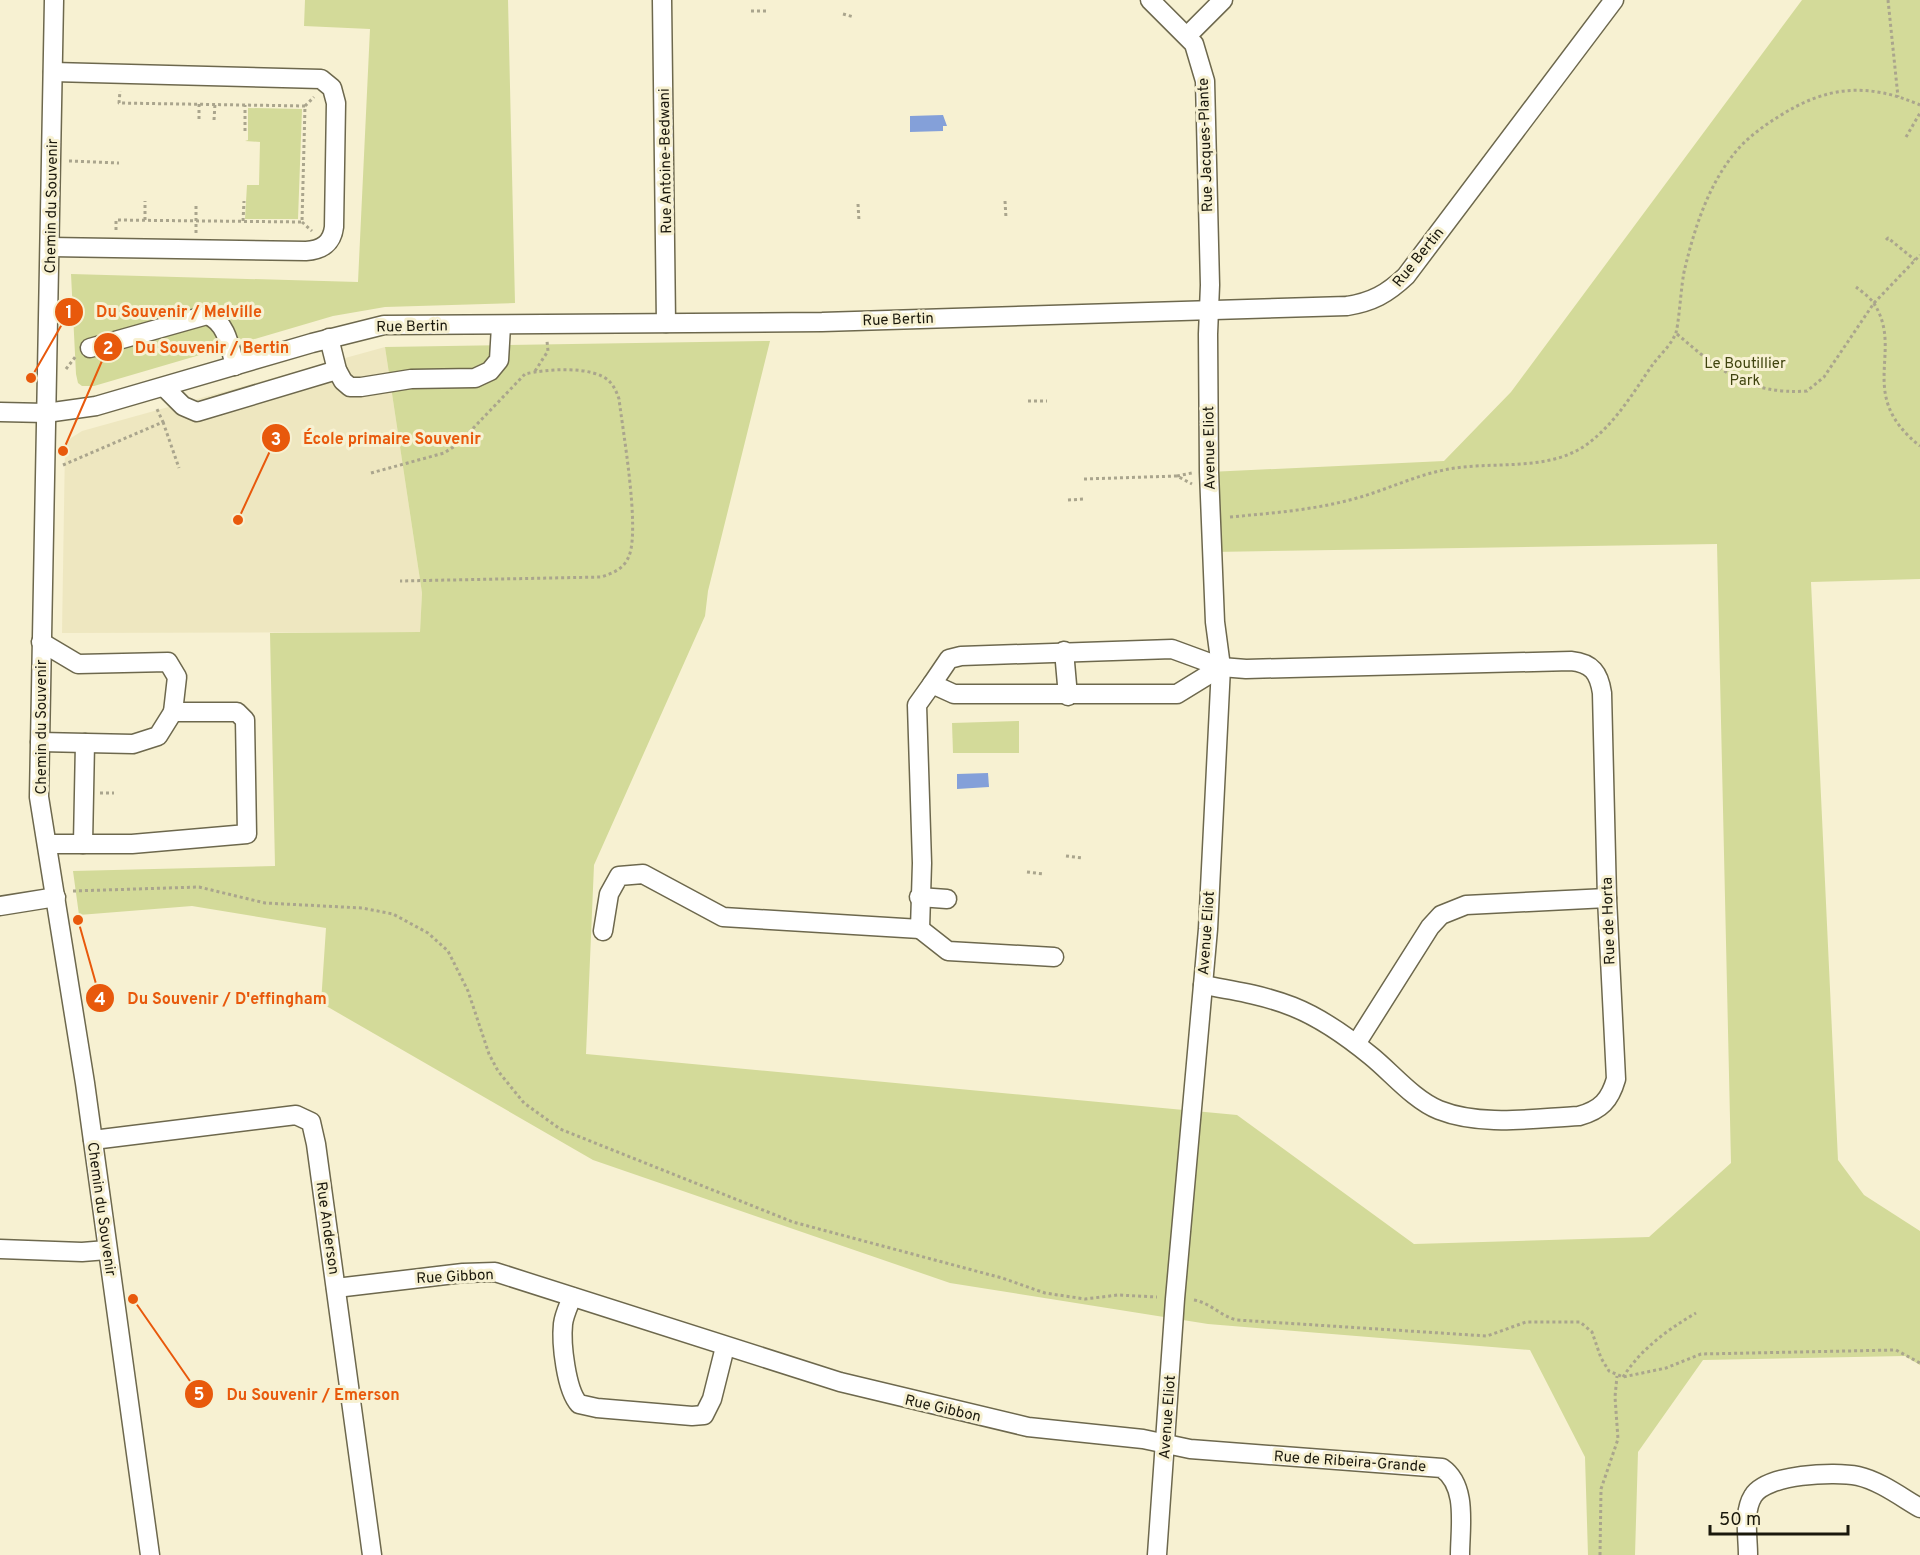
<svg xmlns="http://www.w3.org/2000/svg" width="1920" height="1555" font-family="Overpass,sans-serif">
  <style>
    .built { fill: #eee7c0 }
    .green { fill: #d3da99 }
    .water { fill: #84a0d9 }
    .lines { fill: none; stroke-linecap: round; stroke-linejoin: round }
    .minor-casing { stroke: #6d684d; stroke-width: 21 }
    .path { stroke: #aaa58d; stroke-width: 3; stroke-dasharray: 3 3; stroke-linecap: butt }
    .minor { stroke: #fff; stroke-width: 18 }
    .labels { text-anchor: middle; stroke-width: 6; stroke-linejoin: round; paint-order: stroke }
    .street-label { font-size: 15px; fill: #1a180c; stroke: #f7f1d2 }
    .park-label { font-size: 15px; fill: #3f430e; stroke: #f7f1d2 }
    .leader { fill: none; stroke: #e8590c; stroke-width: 2 }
    .callout-dot { fill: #e8590c; stroke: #f7f1d2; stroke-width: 2 }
    .mark-label { font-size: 18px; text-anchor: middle; font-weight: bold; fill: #fff }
    .callout-label { font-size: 16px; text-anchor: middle; font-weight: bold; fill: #e8590c; stroke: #f7f1d2; stroke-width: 6; stroke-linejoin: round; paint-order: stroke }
  </style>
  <rect width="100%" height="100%" fill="#f7f1d2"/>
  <path class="built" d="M385,347L422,593L420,632L62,633L65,447L71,438L82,431Z"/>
  <g class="green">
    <path d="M305,0H508L515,303L385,307L333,316L94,386H82L78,383L76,374L71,274L358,282L370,29L304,26Z"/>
    <path d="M1802,0H1920V579L1811,582L1838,1160L1864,1195L1920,1231V1365L1905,1356L1703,1360L1638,1452L1635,1555H1588L1585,1457L1530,1350L1208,1324L950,1283L593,1160L321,1003L326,928L192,906L79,915L73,871L275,866L270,633L420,632L422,593L385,347L770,341L708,591L705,616L594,865L586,1054L1237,1115L1414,1244L1649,1237L1731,1163L1717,544L1213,552L1209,472L1444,461L1511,392Z"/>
    <path d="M248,108L302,109L298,219H245L247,185H259L260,142L245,141L248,140Z"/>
    <path d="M1019,721V753H953L952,723Z"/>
  </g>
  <g class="water">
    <path d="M943,115L947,126H943V131L910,132V116Z"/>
    <path d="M988,773L989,787L957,789V774Z"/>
  </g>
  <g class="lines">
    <g class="minor-casing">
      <g id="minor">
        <path d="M54,0L39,797L85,1083L150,1555"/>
        <path d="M662,0L666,323"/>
        <path d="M1150,0L1194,44L1205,81L1210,285L1208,334L1209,472L1215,622L1221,667L1208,929L1175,1299L1157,1555"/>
        <path d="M1188,35L1223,0"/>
        <path d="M50,247L306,251C322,250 332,243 334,227L336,103L332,88L321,79L53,72"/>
        <path d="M329,338L337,370L343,381L350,387H361L411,379L475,378L490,371L499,360L501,326"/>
        <path d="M90,348L207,315C227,322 230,348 235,366"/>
        <path d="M164,387L183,406L197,412L337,370"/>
        <path d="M0,412L46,413L96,406L312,343L384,325L822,322L1347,306C1372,302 1387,294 1406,276L1614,0"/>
        <path d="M41,642L78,664L168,662L177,677L173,712"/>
        <path d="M1064,651L1068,696"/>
        <path d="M932,684L949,659L961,656L1172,649L1221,667L1246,669L1571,661C1592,663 1599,673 1602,693L1607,898L1616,1079C1610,1100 1601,1110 1579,1116C1535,1118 1482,1127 1439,1110C1414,1100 1392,1073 1371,1056C1310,1006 1279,998 1203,985"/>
        <path d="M40,742L133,744L158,736L173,712H237L245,720L247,834L132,844H47"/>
        <path d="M83,844L85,743"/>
        <path d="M919,897L947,899"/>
        <path d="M0,906L56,897"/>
        <path d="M920,929L948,951L1054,957"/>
        <path d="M603,931L609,894L619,876L643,874L723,917L920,929L922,863L917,705L932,684L954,694H1177L1221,667"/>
        <path d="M1356,1044L1430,927L1441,915L1466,905L1607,898"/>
        <path d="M93,1140L296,1115L311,1122L316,1144L372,1555"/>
        <path d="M0,1249L82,1252L107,1250"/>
        <path d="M336,1288L463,1273L495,1272L840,1382L1028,1427L1143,1439L1190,1449L1442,1468C1468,1486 1460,1527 1460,1555"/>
        <path d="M572,1297C569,1305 564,1315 563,1324C561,1343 566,1390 579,1404L597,1408L692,1416L704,1415L712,1399L725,1347"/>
        <path d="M1748,1555C1748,1536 1743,1512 1753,1496C1766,1474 1835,1471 1858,1476C1880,1481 1901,1497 1920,1508"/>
      </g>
    </g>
    <g class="path">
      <path d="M1888,0L1898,97"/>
      <path d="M751,11H767"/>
      <path d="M843,14L854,17"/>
      <path d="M199,104V120"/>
      <path d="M305,106L314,97"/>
      <path d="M214,120L215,104"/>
      <path d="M245,131V105"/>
      <path d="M1906,137L1920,113"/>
      <path d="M69,161L119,163"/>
      <path d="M1005,201L1006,218"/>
      <path d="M858,204L859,221"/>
      <path d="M145,220V201"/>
      <path d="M243,221L244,201"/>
      <path d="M302,222L312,231"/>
      <path d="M116,230V220L302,222L305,106L119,103L120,91"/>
      <path d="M196,233V205"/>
      <path d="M1886,240L1888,238L1915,260"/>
      <path d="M1856,287C1861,291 1868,296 1873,302C1906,351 1854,394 1920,446"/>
      <path d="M1677,334C1719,370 1748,395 1807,391L1824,377L1874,303L1920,255"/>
      <path d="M66,369L76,356"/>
      <path d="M535,371L548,351L547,341"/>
      <path d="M1028,401H1047"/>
      <path d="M163,422L179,468"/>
      <path d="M63,465L163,422L156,407"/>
      <path d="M371,473L444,453L458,444L525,374C546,369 594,365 610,382C614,386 617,393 619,399C623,432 640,529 629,556C624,569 613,573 601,577L400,581"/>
      <path d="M1177,476L1192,473"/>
      <path d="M1084,479L1177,476L1192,484"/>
      <path d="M1068,500L1085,499"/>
      <path d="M1230,517C1273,513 1315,510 1357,498C1386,490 1414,476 1444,470C1489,460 1546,473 1586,445C1615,424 1633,393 1653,364C1660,355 1670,346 1675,335C1679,329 1681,281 1685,268C1694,230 1707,190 1730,159C1742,142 1760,128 1778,117C1826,86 1867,82 1920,105"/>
      <path d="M100,793H114"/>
      <path d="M1066,856L1083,858"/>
      <path d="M1027,872L1044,874"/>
      <path d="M73,891L199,887L265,903L362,908L393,914L428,933L448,951L468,991L489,1054L498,1071L524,1103L560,1129L793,1222L1002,1278L1045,1293L1085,1299L1118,1295L1157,1297"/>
      <path d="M1194,1300C1211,1303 1220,1316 1237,1320L1487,1336L1526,1322H1580L1592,1332L1601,1358L1609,1371L1623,1377L1666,1368L1701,1354L1896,1350L1920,1363"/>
      <path d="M1623,1377C1641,1349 1667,1330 1696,1313"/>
      <path d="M1600,1555L1601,1489L1618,1439L1615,1397L1617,1376"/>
    </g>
    <use href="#minor" class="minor"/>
  </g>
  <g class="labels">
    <g class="street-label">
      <text transform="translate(1205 145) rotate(-92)" y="5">Rue Jacques-Plante</text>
      <text transform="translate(665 161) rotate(-91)" y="5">Rue Antoine-Bedwani</text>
      <text transform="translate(51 206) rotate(-89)" y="5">Chemin du Souvenir</text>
      <text transform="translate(1418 257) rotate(-51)" y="5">Rue Bertin</text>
      <text transform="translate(898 319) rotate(-2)" y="5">Rue Bertin</text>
      <text transform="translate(412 326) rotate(-1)" y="5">Rue Bertin</text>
      <text transform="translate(1209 448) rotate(-91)" y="5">Avenue Eliot</text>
      <text transform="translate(41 727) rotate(-90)" y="5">Chemin du Souvenir</text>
      <text transform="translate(1608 921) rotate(-92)" y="5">Rue de Horta</text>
      <text transform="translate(1206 933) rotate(-86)" y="5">Avenue Eliot</text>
      <text transform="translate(102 1209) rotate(82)" y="5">Chemin du Souvenir</text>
      <text transform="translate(328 1228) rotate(82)" y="5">Rue Anderson</text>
      <text transform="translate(455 1276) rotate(-3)" y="5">Rue Gibbon</text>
      <text transform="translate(943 1408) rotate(13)" y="5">Rue Gibbon</text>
      <text transform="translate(1167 1417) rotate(-86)" y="5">Avenue Eliot</text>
      <text transform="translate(1350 1461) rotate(4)" y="5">Rue de Ribeira-Grande</text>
    </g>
    <g class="park-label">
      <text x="1745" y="368">Le Boutillier<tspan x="1745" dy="17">Park</tspan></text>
    </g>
  </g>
  <path class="leader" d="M31 378L69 312M63 451L108 347M238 520L276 438M78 920L100 998M133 1299L199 1394"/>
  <g class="callout-dot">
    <circle cx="31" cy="378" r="6"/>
    <circle cx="63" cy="451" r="6"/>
    <circle cx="238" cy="520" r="6"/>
    <circle cx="78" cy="920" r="6"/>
    <circle cx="133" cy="1299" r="6"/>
    <circle cx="69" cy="312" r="15"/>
    <circle cx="108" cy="347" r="15"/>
    <circle cx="276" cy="438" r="15"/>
    <circle cx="100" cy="998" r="15"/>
    <circle cx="199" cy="1394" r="15"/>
  </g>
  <g class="mark-label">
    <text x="69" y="318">1</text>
    <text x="108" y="354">2</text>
    <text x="276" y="445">3</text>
    <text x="100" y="1005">4</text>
    <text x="199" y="1400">5</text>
  </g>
  <g class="callout-label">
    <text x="179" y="317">Du Souvenir / Melville</text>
    <text x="212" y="353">Du Souvenir / Bertin</text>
    <text x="392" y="444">École primaire Souvenir</text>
    <text x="227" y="1004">Du Souvenir / D'effingham</text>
    <text x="313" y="1400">Du Souvenir / Emerson</text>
  </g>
  <path d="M1710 1525v9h138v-9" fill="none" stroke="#1a180c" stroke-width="3"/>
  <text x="1719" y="1525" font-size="18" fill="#1a180c" stroke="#f7f1d2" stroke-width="4.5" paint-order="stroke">50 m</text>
</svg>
